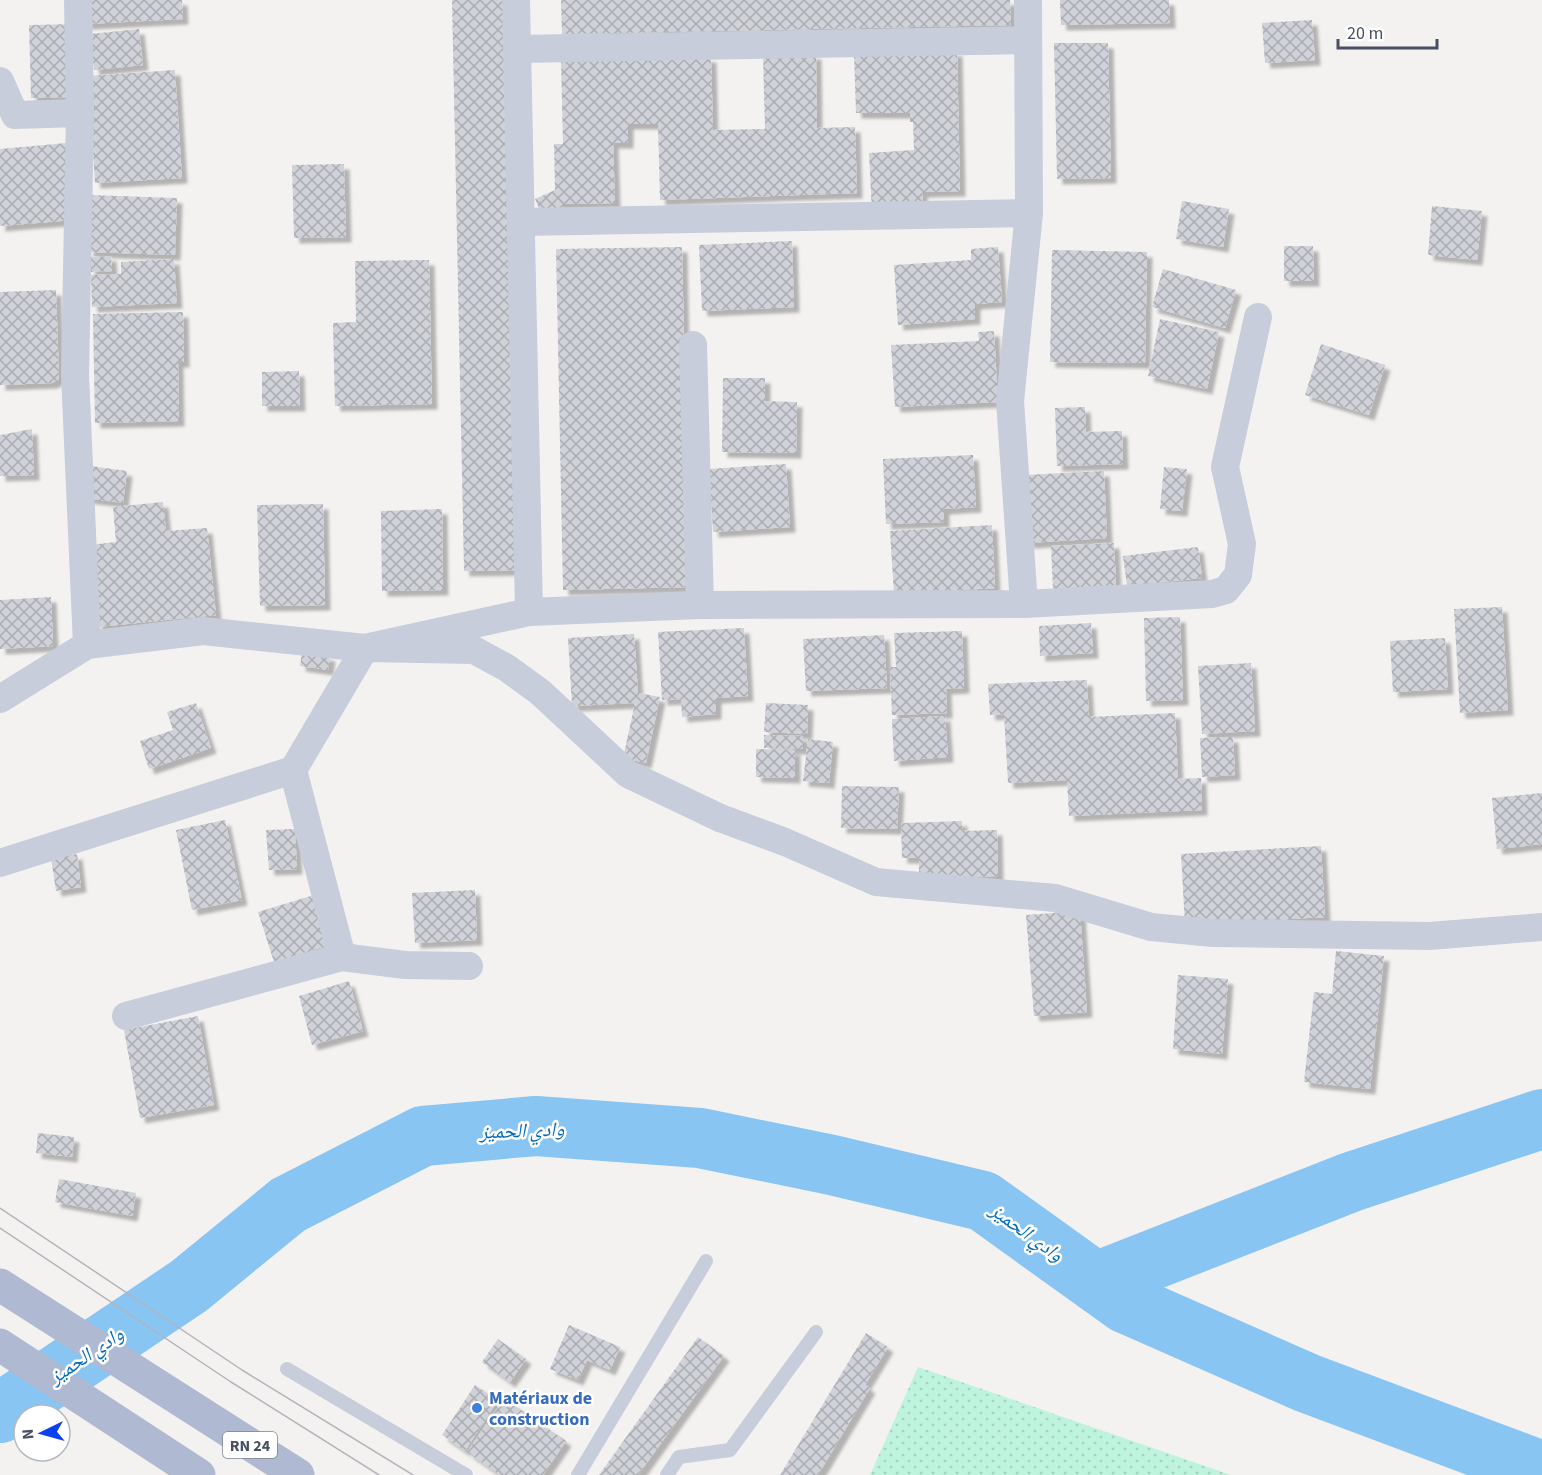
<svg xmlns="http://www.w3.org/2000/svg" width="1542" height="1475" font-family="'Source Sans 3','Noto Naskh Arabic',sans-serif">
  <style>
    .grass { fill: url(#grass-dots) }
    .lines { fill: none; stroke-linecap: round; stroke-linejoin: round }
    .river { stroke: #88c5f3; stroke-width: 60 }
    .building { fill: url(#building-cross-hatch); filter: url(#shadow) }
    .service { stroke: #c7cdda; stroke-width: 14 }
    .minor { stroke: #c7cdda; stroke-width: 28 }
    .primary { stroke: #afb9d1; stroke-width: 33 }
    .tram { stroke: #b3b4bc; stroke-width: 1.5 }
    .shop-dot { fill: #3f7fe0; stroke: #fff; stroke-width: 2 }
    .labels { text-anchor: middle; stroke-width: 5; stroke-linejoin: round; paint-order: stroke }
    .shield { fill: #fff; stroke: #7e8490; stroke-width: 1.5 }
    .shield-label { font-size: 16px; font-weight: bold; fill: #474f60 }
    .shop-label { font-size: 18px; font-weight: bold; fill: #366cbe; stroke: #fff; text-anchor: start }
    .water-label { font-size: 20px; font-style: italic; fill: #026bb9; stroke: #fff }
  </style>
  <defs>
    <pattern id="grass-dots" width="8" height="8" patternUnits="userSpaceOnUse" patternTransform="scale(1.5)"><rect width="8" height="8" fill="#bef3de"/><path d="M2 2h.1M6 6h.1" fill="none" stroke="#a5d2c1" stroke-width="1.8" stroke-linecap="round"/></pattern>
    <pattern id="building-cross-hatch" width="8" height="8" patternUnits="userSpaceOnUse" patternTransform="scale(1.5)"><rect width="8" height="8" fill="#d0d2d9"/><path d="M0 0l8 8M0 8l8-8" fill="none" stroke="#abadb3"/></pattern>
    <filter id="shadow"><feDropShadow dx="5.5" dy="5.5" stdDeviation="1.5" flood-color="#0004"/></filter>
  </defs>
  <rect width="100%" height="100%" fill="#f4f2f1"/>
  <path class="grass" d="M918,1367L1231,1475H870Z"/>
  <g class="lines">
    <g class="river">
      <path d="M1096,1282L1351,1182L1542,1119"/>
      <path d="M0,1413L189,1286L288,1205L423,1136L536,1126L700,1138L832,1165L983,1201L1125,1303L1307,1383L1542,1471"/>
    </g>
  </g>
  <g class="building">
    <path d="M85,0H182L183,19L86,24Z"/>
    <path d="M452,0H508L521,570L464,571Z"/>
    <path d="M561,0H1010L1011,25L562,34Z"/>
    <path d="M1060,0H1169L1170,23L1061,25Z"/>
    <path d="M1312,20L1315,60L1265,63L1262,23Z"/>
    <path d="M75,24L77,97L31,98L29,25Z"/>
    <path d="M139,29L143,65L94,70L90,34Z"/>
    <path d="M1054,43H1108L1111,178L1057,179Z"/>
    <path d="M957,51L960,191L922,192L923,211L872,214L869,153L914,150L913,122H910V113H856L854,53Z"/>
    <path d="M816,54L817,128L855,127L857,193L660,200L658,124H628V143H613L615,203L561,204L563,208L543,218L535,199L555,190L554,144H563L561,60L711,57L713,130L765,129L763,55Z"/>
    <path d="M175,70L182,178L95,183L88,76Z"/>
    <path d="M66,143L73,220L0,226V149Z"/>
    <path d="M344,164L346,237L294,238L292,165Z"/>
    <path d="M90,195L177,198L175,255L88,252Z"/>
    <path d="M1182,201L1229,209L1223,247L1176,239Z"/>
    <path d="M1432,206L1482,211L1477,260L1428,255Z"/>
    <path d="M792,241L794,307L702,311L699,245Z"/>
    <path d="M1284,246H1313L1314,281H1284Z"/>
    <path d="M682,247L689,587L563,590L556,249Z"/>
    <path d="M998,247L1002,302L975,304V319L898,325L894,265L971,260V249Z"/>
    <path d="M1052,250L1147,252L1145,363L1050,362Z"/>
    <path d="M111,256L112,271L90,272L89,257Z"/>
    <path d="M174,259L177,303L92,307L91,275L121,274V262Z"/>
    <path d="M429,260L432,404L335,406L333,323L356,322L355,261Z"/>
    <path d="M1163,269L1236,290L1225,328L1152,307Z"/>
    <path d="M56,290L59,379L52,383L0,385V292Z"/>
    <path d="M183,312L184,362H178L179,421L95,423L93,314Z"/>
    <path d="M1160,319L1219,332L1207,389L1148,376Z"/>
    <path d="M994,331L998,402L895,407L891,345L979,341L978,332Z"/>
    <path d="M1321,344L1385,365L1369,415L1305,395Z"/>
    <path d="M299,371L300,406H262V372Z"/>
    <path d="M723,378H765V401L797,402L796,453L722,452Z"/>
    <path d="M1085,407L1086,432L1122,431L1123,464L1057,466L1055,408Z"/>
    <path d="M32,429L34,475L0,476V435Z"/>
    <path d="M973,455L976,507L944,509V522L886,524L883,459Z"/>
    <path d="M786,464L790,527L713,532L709,469Z"/>
    <path d="M90,466L127,471L123,503L86,498Z"/>
    <path d="M1164,467L1187,469L1182,511L1160,509Z"/>
    <path d="M1104,471L1107,538L1028,543L1024,475Z"/>
    <path d="M163,502L166,531L207,528L216,615L97,627L89,545L116,542L113,507Z"/>
    <path d="M323,504L325,605L260,606L257,505Z"/>
    <path d="M442,509L443,590L382,591L381,511Z"/>
    <path d="M992,525L995,588L894,594L890,531Z"/>
    <path d="M1114,543L1116,585L1053,589L1051,546Z"/>
    <path d="M1198,547L1202,578L1127,586L1123,556Z"/>
    <path d="M51,597L53,646L0,649V600Z"/>
    <path d="M1502,607L1508,710L1460,713L1454,609Z"/>
    <path d="M1180,617L1183,700L1146,701L1144,618Z"/>
    <path d="M1091,623L1093,653L1040,656L1039,626Z"/>
    <path d="M744,628L748,696L716,698V714L682,717L681,699L662,700L658,632Z"/>
    <path d="M962,631L964,688L946,689L947,713L892,715L890,667H896L894,633Z"/>
    <path d="M634,634L638,693L660,697L646,763L623,758L635,703L572,706L568,638Z"/>
    <path d="M884,635L887,688L806,691L803,639Z"/>
    <path d="M1445,638L1448,689L1393,692L1390,641Z"/>
    <path d="M302,652L330,656L328,670L300,666Z"/>
    <path d="M1251,663L1255,731L1202,734L1198,666Z"/>
    <path d="M1087,680L1089,717L1175,713L1178,779L1201,778L1202,810L1069,816L1067,780L1008,783L1004,714L990,715L988,684Z"/>
    <path d="M196,703L211,748L149,769L140,741L173,730L167,712Z"/>
    <path d="M766,703L808,705L807,734L764,732Z"/>
    <path d="M945,716L948,757L894,761L892,719Z"/>
    <path d="M764,735L803,736V749L764,748Z"/>
    <path d="M1233,737L1235,775L1202,777L1200,738Z"/>
    <path d="M808,739L833,742L829,783L803,781Z"/>
    <path d="M756,749L795,750V778L756,777Z"/>
    <path d="M842,786L899,787L897,829L841,828Z"/>
    <path d="M1542,793V844L1497,849L1492,798Z"/>
    <path d="M225,820L242,900L192,910L176,830Z"/>
    <path d="M962,821V831L997,830L998,876L919,878V858H902L901,823Z"/>
    <path d="M295,829L297,869L269,870L266,830Z"/>
    <path d="M1321,846L1325,917L1185,925L1181,854Z"/>
    <path d="M77,854L81,887L56,891L51,858Z"/>
    <path d="M475,890L477,940L415,943L412,893Z"/>
    <path d="M314,895L329,945L274,962L258,912Z"/>
    <path d="M1080,911L1087,1012L1034,1016L1026,915Z"/>
    <path d="M1336,951L1384,956L1370,1089L1304,1082L1314,992L1332,994Z"/>
    <path d="M1178,975L1228,979L1222,1054L1173,1049Z"/>
    <path d="M349,981L363,1031L312,1045L299,996Z"/>
    <path d="M198,1016L214,1105L140,1118L124,1030Z"/>
    <path d="M38,1133L74,1137L72,1157L36,1153Z"/>
    <path d="M59,1179L136,1193L132,1216L55,1202Z"/>
    <path d="M569,1325L620,1347L610,1370L587,1360L578,1380L550,1369Z"/>
    <path d="M866,1333L888,1347L865,1385L870,1388L818,1475H780Z"/>
    <path d="M698,1337L724,1356L638,1475H599Z"/>
    <path d="M498,1339L526,1359L510,1382L482,1362Z"/>
    <path d="M475,1385L498,1400L465,1451L442,1435Z"/>
    <path d="M504,1398L566,1441L543,1475H500L467,1452Z"/>
  </g>
  <g class="lines">
    <g class="service">
      <path d="M287,1369L466,1475"/>
      <path d="M578,1475L706,1261"/>
      <path d="M667,1475L679,1457L730,1450L816,1332"/>
    </g>
    <g class="minor">
      <path d="M78,0L80,113L75,375L87,645L203,631L365,648L474,650L507,668L540,692L628,774L720,818L785,842L876,882L1055,898L1151,927L1213,933L1430,936L1542,927"/>
      <path d="M516,0L529,612L700,605L1024,604L1010,401L1029,213L1028,0"/>
      <path d="M517,49L1028,40"/>
      <path d="M0,81L15,115L80,113"/>
      <path d="M521,222L1029,213"/>
      <path d="M693,345L700,605"/>
      <path d="M1024,604L1212,594L1226,590L1238,575L1242,544L1225,467L1258,317"/>
      <path d="M0,699L87,645"/>
      <path d="M293,770L342,957"/>
      <path d="M0,863L293,770L365,648L529,612"/>
      <path d="M126,1016L342,957L405,965L469,966"/>
    </g>
    <g class="primary">
      <path d="M0,1285L298,1475"/>
      <path d="M0,1345L199,1475"/>
    </g>
    <g class="tram">
      <path d="M0,1208L242,1370L413,1475"/>
      <path d="M0,1228L231,1382L379,1475"/>
    </g>
  </g>
  <circle class="shop-dot" cx="477" cy="1408" r="6"/>
  <g class="labels">
    <rect class="shield" x="223" y="1432" width="54" height="26" rx="4.5"/>
    <g class="shield-label">
      <text x="250" y="1451">RN 24</text>
    </g>
    <g class="shop-label">
      <text x="489" y="1404">Matériaux de<tspan x="489" dy="21">construction</tspan></text>
    </g>
    <g class="water-label">
      <text transform="translate(522 1130) rotate(-2)" y="7">وادي الحميز</text>
      <text transform="translate(1027 1232) rotate(36)" y="7">وادي الحميز</text>
      <text transform="translate(86 1355) rotate(-34)" y="7">وادي الحميز</text>
    </g>
  </g>
  <g transform="translate(42 1433) rotate(265)"><circle r="28" fill="#ffffff" stroke="#b5b9bf" stroke-width="1.5"/>
  <path d="M0-4.5L10 22L0 15L-10 22Z" fill="#0c3ff2"/>
  <text y="-9" font-size="16" font-weight="bold" text-anchor="middle" fill="#474f60">N</text>
  </g>
  <path d="M1338 39v9h99v-9" fill="none" stroke="#474f60" stroke-width="3"/>
  <text x="1347" y="39" font-size="18" fill="#474f60" stroke="#ffffff" stroke-width="4.5" paint-order="stroke">20 m</text>
</svg>
